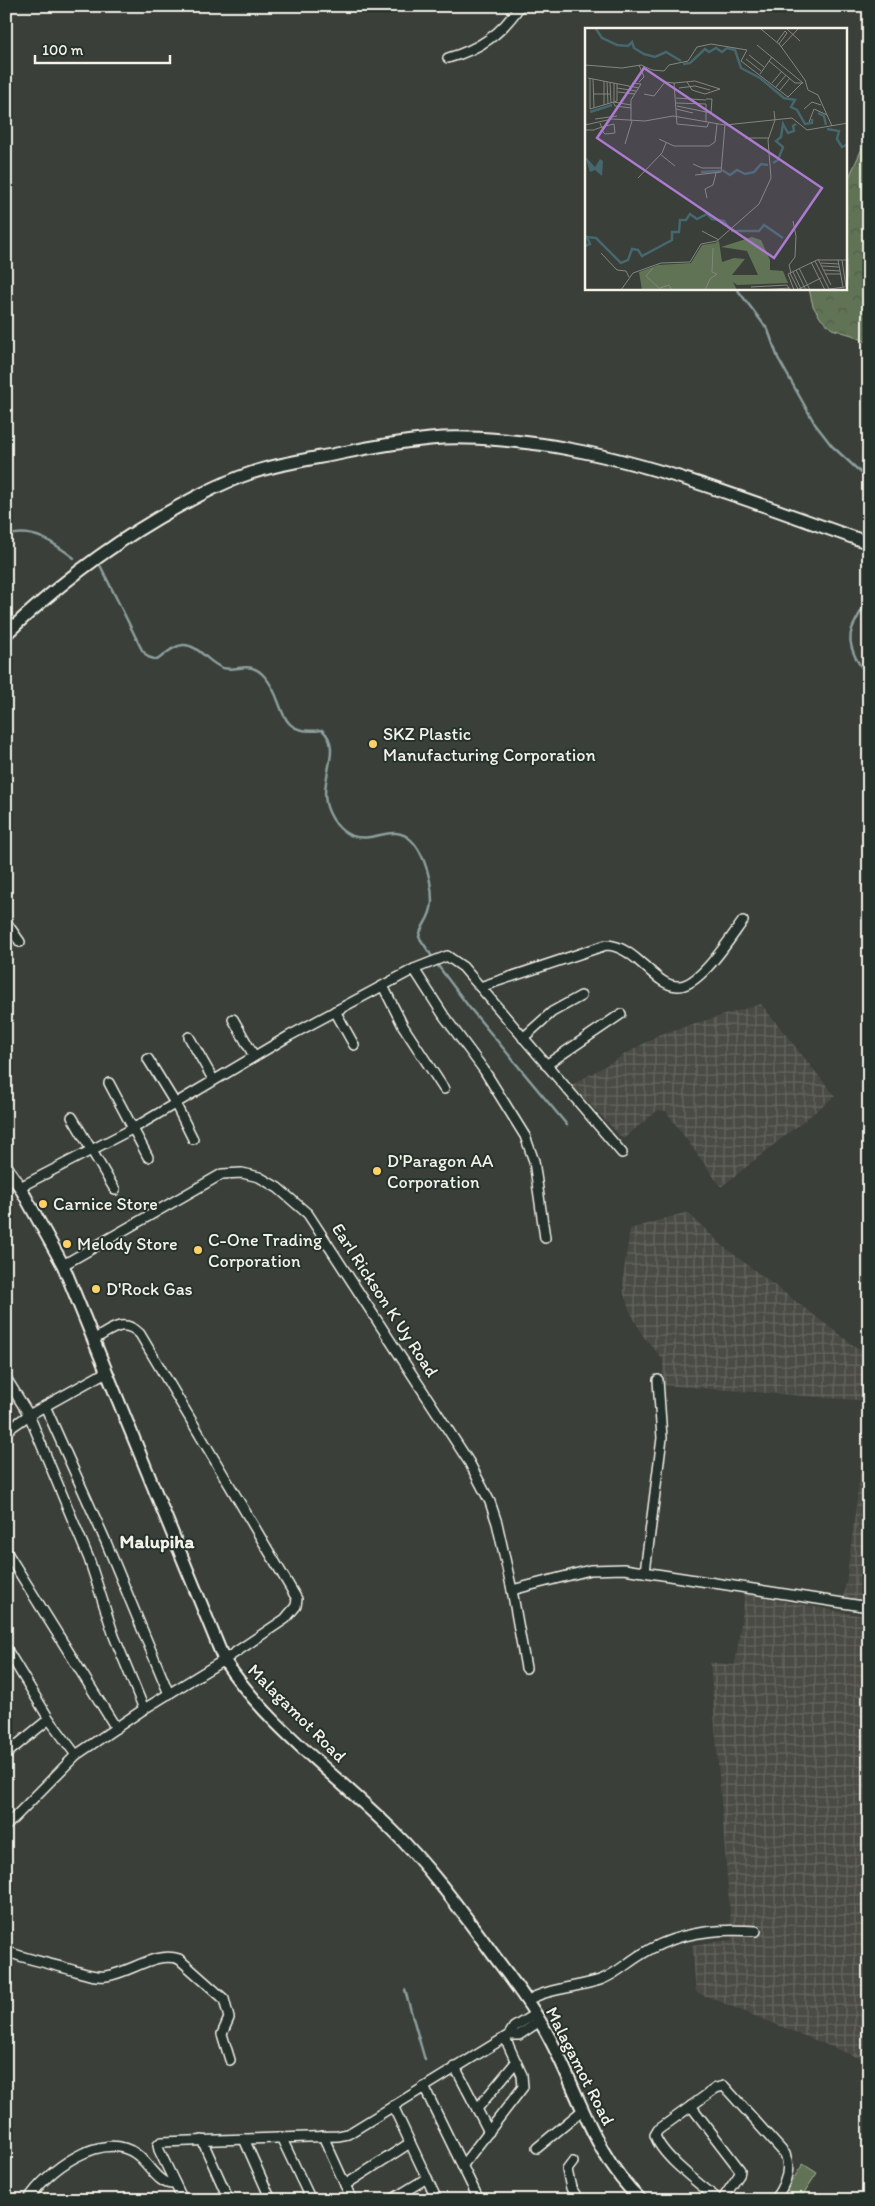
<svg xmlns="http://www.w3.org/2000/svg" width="875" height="2206" font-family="Itim,sans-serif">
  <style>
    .industrial { fill: url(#industrial-grid) }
    .forest { fill: url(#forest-crowns); stroke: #aab29e }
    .pitch { fill: #607355; stroke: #aab29e }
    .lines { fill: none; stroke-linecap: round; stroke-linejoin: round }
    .stream { stroke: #8c9e9e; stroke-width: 2.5 }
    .minor-casing { stroke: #f4f1e8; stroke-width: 12 }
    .tertiary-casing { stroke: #f4f1e8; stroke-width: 15 }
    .minor { stroke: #26332d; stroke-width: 9 }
    .tertiary { stroke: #26332d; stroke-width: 11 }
    .poi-dot { fill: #ffd166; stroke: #26332d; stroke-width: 2 }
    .labels { text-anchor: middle; stroke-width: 4; stroke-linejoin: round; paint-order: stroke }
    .poi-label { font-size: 18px; fill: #f4f1e8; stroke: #26332d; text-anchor: start }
    .street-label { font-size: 18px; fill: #f4f1e8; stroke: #26332d }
    .neighbourhood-label { font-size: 19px; font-weight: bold; fill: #f4f1e8; stroke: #26332d }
    .inset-river { fill: none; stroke: #46676d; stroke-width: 2.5 }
    .inset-road { fill: none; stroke: #84867f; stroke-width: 1 }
    .view { fill: #ab7bcf; fill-opacity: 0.15; stroke: #ab7bcf; stroke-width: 2.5 }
    .inset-edge { fill: none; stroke: #f4f1e8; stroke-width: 2.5 }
  </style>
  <defs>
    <pattern id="industrial-grid" width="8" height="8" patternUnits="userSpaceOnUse" patternTransform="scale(1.25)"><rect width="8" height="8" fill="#4b4b45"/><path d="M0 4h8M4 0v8" fill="none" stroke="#666560"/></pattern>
    <pattern id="forest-crowns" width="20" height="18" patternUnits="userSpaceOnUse" patternTransform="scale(1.25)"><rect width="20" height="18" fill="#607355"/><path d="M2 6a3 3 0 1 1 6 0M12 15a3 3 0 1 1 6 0" fill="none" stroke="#535b4d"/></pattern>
  </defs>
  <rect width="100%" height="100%" fill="#3a3f39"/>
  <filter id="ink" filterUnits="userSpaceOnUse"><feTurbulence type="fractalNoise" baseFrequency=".02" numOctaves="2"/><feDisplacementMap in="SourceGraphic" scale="10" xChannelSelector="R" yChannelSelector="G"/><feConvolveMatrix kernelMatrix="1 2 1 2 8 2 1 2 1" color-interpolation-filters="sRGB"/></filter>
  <g filter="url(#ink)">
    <g class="industrial">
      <path d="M761,1004L835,1096L721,1187L666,1111L658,1110L623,1139L572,1085L660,1034Z"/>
      <path d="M687,1212L724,1247L869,1357V1401L663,1385V1359L643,1336L629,1309L624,1294L623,1278L630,1229Z"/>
      <path d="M869,1407V1601L844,1598Z"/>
      <path d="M745,1594L869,1617V2062L696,1992L692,1945L732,1940L710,1662L735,1665Z"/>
    </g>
    <path class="forest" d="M869,133V343L852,335L832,329L821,319L813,306L809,289H846V184Z"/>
    <path class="pitch" d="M803,2164L817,2173L800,2199L786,2190Z"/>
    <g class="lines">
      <g class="stream">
        <path d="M673,289H679"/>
        <path d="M737,289L768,330L778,358L815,424L832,446L869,480"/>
        <path d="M6,536C33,527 54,543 74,558"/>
        <path d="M99,563L142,650L148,657L157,660C165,655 172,646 183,645C198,644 209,664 223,668C239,672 250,659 265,677C287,701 274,737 322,730C345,749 315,782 329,812C337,830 351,840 370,837C379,836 387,832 396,833C422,835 432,881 432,902C431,920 421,924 419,937L431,955"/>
        <path d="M869,592C866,606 857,616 852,629C846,645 858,665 869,676"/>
        <path d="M436,963L469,1007L567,1125"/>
        <path d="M405,1990L425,2060"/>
      </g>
      <g class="minor-casing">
        <g id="minor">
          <path d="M448,58C480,49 501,34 520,6"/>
          <path d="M6,922L20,942"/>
          <path d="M414,969L444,1016L484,1070L525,1136L534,1161L545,1238"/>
          <path d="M383,986L403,1026L444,1089"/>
          <path d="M480,987L606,945C619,945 630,953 640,962C651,971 664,987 679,986C700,986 731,937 743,921"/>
          <path d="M335,1011L354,1045"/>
          <path d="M233,1019L254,1056"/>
          <path d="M189,1037L213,1079"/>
          <path d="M523,1038L552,1012L581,996"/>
          <path d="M148,1059L175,1103L193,1139"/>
          <path d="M546,1065L621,1014"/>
          <path d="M109,1083L148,1157"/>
          <path d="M72,1117L115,1190"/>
          <path d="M20,1187L134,1128L289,1036L414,969L447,956L463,967L622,1153"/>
          <path d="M63,1265L222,1174L242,1173L259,1177L278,1188L308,1214L469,1462L490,1502L497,1523L512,1590L526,1668"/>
          <path d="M6,1378L29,1415L89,1559L114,1636L144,1709"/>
          <path d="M45,1406L106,1542L169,1694"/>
          <path d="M6,1431L29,1415L106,1372"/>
          <path d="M6,1551L116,1728"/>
          <path d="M645,1572L662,1438L658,1380"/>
          <path d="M512,1590L590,1570L624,1569L869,1607"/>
          <path d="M6,1648L49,1719L76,1755"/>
          <path d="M6,1754L49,1719"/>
          <path d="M6,1826L76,1755L144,1709L224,1660L285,1619L296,1606L297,1599L140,1334C123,1317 111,1330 93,1340"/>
          <path d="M6,1951C25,1959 45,1962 65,1968C78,1971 92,1978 106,1976C130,1973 155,1951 179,1959L224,1999L229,2018L222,2034L230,2060"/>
          <path d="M526,2001C549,1988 575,1988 600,1980C615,1975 628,1962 642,1954C676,1932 717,1928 756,1931"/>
          <path d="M509,2035H519L540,2021"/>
          <path d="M455,2067L489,2132"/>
          <path d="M424,2087L479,2200"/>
          <path d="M393,2106L437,2200"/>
          <path d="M691,2106L740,2170L739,2175L722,2200"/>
          <path d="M477,2109L516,2062"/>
          <path d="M323,2136L352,2200"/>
          <path d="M281,2137L311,2200"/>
          <path d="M244,2139L271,2200"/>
          <path d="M202,2140L229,2200"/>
          <path d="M537,2148L583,2110"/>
          <path d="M573,2162L567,2170L571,2188L579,2200"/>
          <path d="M462,2166L523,2087L522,2075L505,2038"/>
          <path d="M345,2185L410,2143"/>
          <path d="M28,2200C46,2171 102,2129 136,2154C149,2163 158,2186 175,2184"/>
          <path d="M183,2200L159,2150L158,2145L161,2142L338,2136L348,2134L509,2035L514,2027L535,2014"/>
          <path d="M391,2200L427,2178"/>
          <path d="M719,2200C702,2186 661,2156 655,2135L658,2130L716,2088L724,2086L785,2154C792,2170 784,2187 774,2200"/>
        </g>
      </g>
      <g class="tertiary-casing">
        <g id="tertiary">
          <path d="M6,634C53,589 102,551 158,518C188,501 218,484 251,473C280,463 312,459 342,453C371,447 400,442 430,439C470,435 535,442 574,450C673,469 773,510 869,543"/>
          <path d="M6,1167L20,1187L63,1265L224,1660C268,1726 335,1774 391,1829C427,1864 457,1905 487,1946C504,1970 524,1994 539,2020C576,2078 589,2152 641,2200"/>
        </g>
      </g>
      <use href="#minor" class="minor"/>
      <use href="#tertiary" class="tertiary"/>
    </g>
  </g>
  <g class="poi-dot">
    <circle cx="373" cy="744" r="5"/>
    <circle cx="377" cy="1171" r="5"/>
    <circle cx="43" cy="1204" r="5"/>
    <circle cx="67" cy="1244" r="5"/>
    <circle cx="198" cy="1250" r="5"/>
    <circle cx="96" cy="1289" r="5"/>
  </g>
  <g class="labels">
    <g class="poi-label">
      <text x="383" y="740">SKZ Plastic<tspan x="383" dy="21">Manufacturing Corporation</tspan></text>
      <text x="387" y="1167">D'Paragon AA<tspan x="387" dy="21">Corporation</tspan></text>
      <text x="53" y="1210">Carnice Store</text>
      <text x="208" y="1246">C-One Trading<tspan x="208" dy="21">Corporation</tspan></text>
      <text x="77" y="1250">Melody Store</text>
      <text x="106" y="1295">D'Rock Gas</text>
    </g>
    <g class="street-label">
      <text transform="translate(385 1300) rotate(57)" y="6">Earl Rickson K Uy Road</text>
      <text transform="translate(297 1713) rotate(45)" y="6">Malagamot Road</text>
      <text transform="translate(580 2066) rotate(63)" y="6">Malagamot Road</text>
    </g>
    <g class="neighbourhood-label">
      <text x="157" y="1548">Malupiha</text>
    </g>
  </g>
  <g transform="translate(585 28)">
    <rect width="262" height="262" fill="#3a3f39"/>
    <path d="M130,215L140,249L152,262H57L54,244L73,237L106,235L117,217Z" fill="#607355"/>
    <path d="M167,209L176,212L185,232V242L198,243L203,255L152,257L148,254L152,262H146L140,256L137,262H109L108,258L105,262H88L79,255H87L85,251L78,253L76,259L70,253L64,252L73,249L69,242L75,240L82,246V240L88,237V247L97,244L101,251L103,243L112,249L113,239L124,247H118L116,252L128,246V251L133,254L132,242L135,240L130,215L134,213L137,234L149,230L160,231L147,247H173L162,223L136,219Z" fill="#607355"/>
    <path d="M0,128L10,139L15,131L18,133L17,148L10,142L5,144Z" fill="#46676d"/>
    <path class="inset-river" d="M11,1L17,10L32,17L43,18L47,14L49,20L59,26L70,29L81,24L96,33M98,36L105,35L120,21L124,24L131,20L137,24L142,20L150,22L156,40L175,50L199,70L210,72L206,79L212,82L220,96L227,95V91M5,84L27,77M233,85L239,88L241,97M242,101L254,103L252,111L257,119L263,116M188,135L193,132L198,119L191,113L196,109L198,96L203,105L209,103L208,98L211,96M137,142L145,147L152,142L160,146L169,144L176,136L183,137M116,144L135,143M146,203H174L179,197L198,210M0,218L5,216L2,209L11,210L36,235L43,232L47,221L53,222L57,228L87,212V204H94L95,192H101L105,186L112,191L122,186L127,191L139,193L144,200"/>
    <path class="inset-road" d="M176,1L195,17L220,52L223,62L233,67L247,98M202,1L215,13M192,14L200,3L202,5L194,16M172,17L218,55M196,19L213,1M164,27L179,39M161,31L176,43M184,33L210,55H218M0,37L37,40L56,37L67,42L79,43L84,37L103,33L112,19L126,16L162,22L156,33L203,69L217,55M175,46L187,29M3,50L54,60M5,50V81L32,73V56M8,51L9,80M19,53V77M22,54L23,76M54,54L59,49L54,37M102,54L107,62L120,66L135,61L110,53L89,55L92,96L122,99L124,94M25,55L26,75M29,55V74L46,77M187,55L197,43M191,59L201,47M32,60L51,63M94,60L110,58L125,62M195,62L205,50M33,64L50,66M8,66H25M59,66L69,68L80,54L89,55M91,70L121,72M28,74L30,78L46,80M91,75L121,76V94M92,78L126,85L127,71H121M91,81L108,85M219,81L227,74L236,77M10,91L32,88M46,93V72L56,56L47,55M224,94L229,81L242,87M0,97L27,91L60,93L88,88L140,97L207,90L222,102L263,95M0,102H9L11,101L20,98L25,97L29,96L30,105L20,106L18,104L17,99L16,98L15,95M160,110H184M74,111L89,118H124L130,114L132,96M40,116L47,93M75,126L90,138M108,136L117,140H136M110,147L136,144L140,97M53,150L77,125L81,115M122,170L120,161L128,157L131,145M117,203L134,212M16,225L32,242L41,243L44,249M233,231L246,257M253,232L258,259M257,232L261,259M230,233L244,261M226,234L240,262M236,235L254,236M237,238L254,239M68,240L61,248L76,262M214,240L225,262M211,242L221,262M239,242L255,243M208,244L216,261M205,245L213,261M206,245L204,237L210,229L211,208L208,193M240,246H256M166,259L202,257L205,262M75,260L84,257L87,262M244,261L260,259M36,262L48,245L76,235L105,234L116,216L132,213L174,176L186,150L183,112L190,92L189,83M120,262L125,251L132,246L127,244L128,220M173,262L205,260M209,262L203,246L232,232H263M212,262L236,250"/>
    <path class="view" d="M59,40L237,160L189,230L12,110Z"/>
    <rect width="262" height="262" class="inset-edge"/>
  </g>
  <rect width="875" height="2206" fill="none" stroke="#26332d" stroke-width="25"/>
  <rect x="12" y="12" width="850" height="2181" fill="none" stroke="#f4f1e8" stroke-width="2" filter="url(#ink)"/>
  <path d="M35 55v8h135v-8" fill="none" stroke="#f4f1e8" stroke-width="2.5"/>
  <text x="42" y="55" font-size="15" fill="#f4f1e8" stroke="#26332d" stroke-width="4" paint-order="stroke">100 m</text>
</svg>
